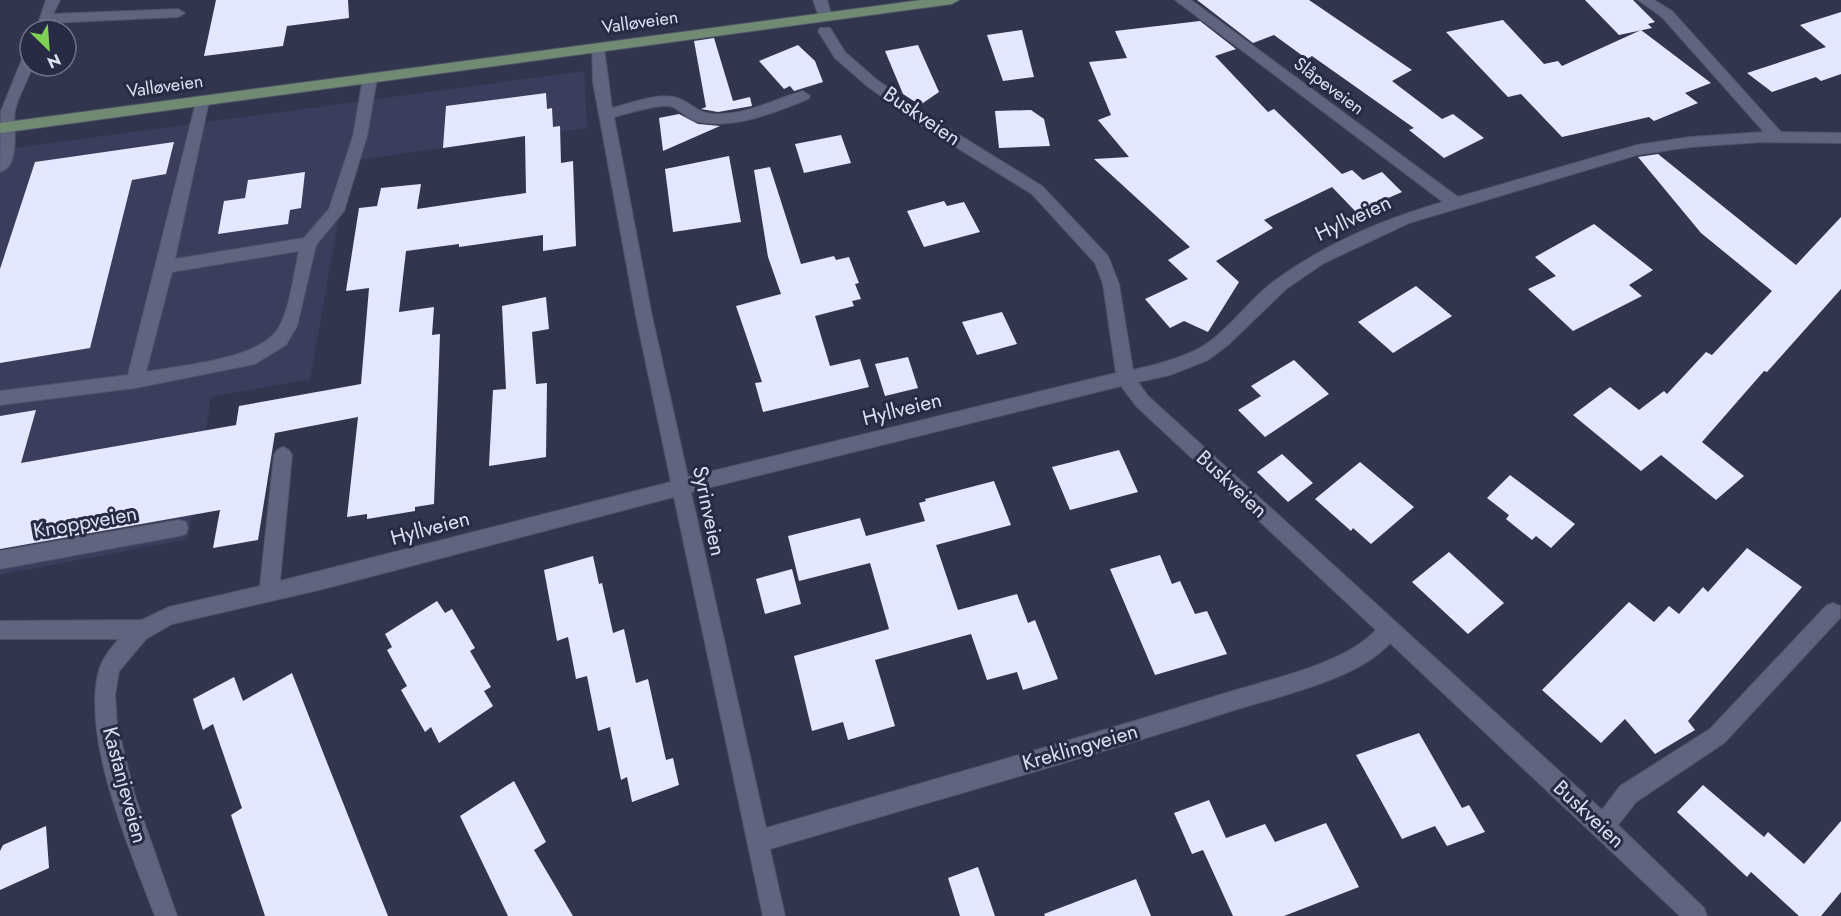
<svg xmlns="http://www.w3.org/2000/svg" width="1841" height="916" font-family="Jost,sans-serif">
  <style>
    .built { fill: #393e5d }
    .building { fill: #e4e8fe }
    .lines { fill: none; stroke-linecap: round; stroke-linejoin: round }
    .minor-casing { stroke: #505368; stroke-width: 2 }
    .major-casing { stroke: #505368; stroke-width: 2 }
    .minor { fill: #5f647f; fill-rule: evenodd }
    .major { fill: #708b72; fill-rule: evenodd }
    .labels { text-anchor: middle; stroke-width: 6; stroke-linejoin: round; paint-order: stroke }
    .far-street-label { font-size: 18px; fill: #dde0f0; stroke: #272b43 }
    .street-label { font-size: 21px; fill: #dde0f0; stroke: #272b43 }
  </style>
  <rect width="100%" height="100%" fill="#31354e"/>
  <path class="built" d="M584,71L587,128L349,161L310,379L211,397L188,539L0,575V150Z"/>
  <g class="building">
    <path d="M216,0H348L349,18L287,26L283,46L204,56Z"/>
    <path d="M1197,0H1309L1412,70L1392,81L1442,119L1453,114L1484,138L1444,158L1409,130L1414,128L1312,56L1307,59L1274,35L1253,43Z"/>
    <path d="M1585,0H1633L1655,22L1648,24L1652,28L1619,35Z"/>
    <path d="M1841,12V74L1821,81L1816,77L1772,92L1747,73L1826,47L1800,25Z"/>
    <path d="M1503,20L1544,64L1558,61L1562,66L1641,30L1711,83L1685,93L1698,103L1654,121L1649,117L1562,137L1521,94L1508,97L1446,32Z"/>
    <path d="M1200,21L1236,49L1215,56L1268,112L1274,109L1342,174L1352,170L1363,180L1382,172L1402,192L1356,212L1332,187L1264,220L1273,228L1216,261L1239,282L1208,332L1184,321L1170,328L1145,299L1188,279L1168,260L1190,247L1094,159L1129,157L1098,120L1111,115L1089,62L1127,58L1115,31Z"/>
    <path d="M1022,30L1034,77L1003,81L987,35Z"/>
    <path d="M714,38L733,101L750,97L752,106L718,112L701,109L706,107L694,41Z"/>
    <path d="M798,45L815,61L823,82L794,91L790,86L784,89L759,61Z"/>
    <path d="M918,45L939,92L920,105L903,94L885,51Z"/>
    <path d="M546,93L547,109L552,108L553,127L560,126L561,163L573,161L576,246L543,251V235L459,247V244L406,251L399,312L434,307L432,335L440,334L434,504L415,507V511L367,519V514L347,517L358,417L275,433L258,540L213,548L220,510L0,549V416L36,410L21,463L236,425L239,406L361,384L369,288L346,291L359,208L377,206L381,188L421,184L417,209L526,193L525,136L443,148L446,106Z"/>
    <path d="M1031,110L1044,119L1050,146L999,148L995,111Z"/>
    <path d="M679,114L698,124L720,126L663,151L659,118Z"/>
    <path d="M841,135L851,163L804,173L795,144Z"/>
    <path d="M174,142L166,174L132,180L90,348L0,363V269L35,162Z"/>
    <path d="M1658,154L1796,265L1841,217V289L1767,372L1764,371L1702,442L1744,476L1716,500L1661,455L1641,471L1573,415L1610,387L1639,410L1664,391L1667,394L1706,352L1712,355L1772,291L1701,233L1638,157Z"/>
    <path d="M729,156L741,222L673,232L665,169Z"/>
    <path d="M770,167L801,264L834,256L836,260L849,257L859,283L855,284L861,299L852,301L854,306L815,316L830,366L860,359L869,387L763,412L755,383L762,382L736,306L781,294L768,257L754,170Z"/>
    <path d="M305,172L301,208L290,210L288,224L218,234L224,201L245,198L248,180Z"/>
    <path d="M944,201L947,206L964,202L980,232L924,247L907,211Z"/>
    <path d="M1594,224L1653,270L1629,285L1642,296L1573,331L1528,289L1556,276L1535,257Z"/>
    <path d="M1416,286L1452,316L1393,353L1358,322Z"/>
    <path d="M546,297L549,329L532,332L536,384L547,383L546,457L489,466L493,390L506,389L502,306Z"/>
    <path d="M1002,312L1017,344L977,355L962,322Z"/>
    <path d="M908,357L918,388L885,396L875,364Z"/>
    <path d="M1294,360L1329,394L1265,437L1238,410L1261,396L1251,386Z"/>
    <path d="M1119,450L1138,492L1070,510L1052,467Z"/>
    <path d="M1282,454L1313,483L1288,502L1257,472Z"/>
    <path d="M1360,462L1414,507L1371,544L1353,528L1351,531L1315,499Z"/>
    <path d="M1510,475L1575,524L1551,548L1536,536L1532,540L1506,519L1509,515L1487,498Z"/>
    <path d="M994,481L1011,525L936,545L958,610L1017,594L1028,623L1035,620L1058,679L1023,690L1017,672L987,680L971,634L875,660L895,726L848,740L843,722L812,731L794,656L889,629L870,563L799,581L788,536L860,518L866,536L925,521L919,503L926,501L925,499Z"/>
    <path d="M1747,548L1802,587L1688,721L1695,730L1655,754L1625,719L1601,743L1542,690L1629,602L1654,622L1669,606L1679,614L1703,587L1708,592Z"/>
    <path d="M1449,552L1504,603L1468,634L1412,582Z"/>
    <path d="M1160,555L1172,584L1180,581L1195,614L1207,611L1227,654L1155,675L1110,569Z"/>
    <path d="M593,556L599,584L602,583L613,633L624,629L636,683L648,679L666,760L673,758L679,785L632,802L627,777L621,780L610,727L598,731L587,676L576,679L568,637L557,641L544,570Z"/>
    <path d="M792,569L801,604L765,614L756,579Z"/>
    <path d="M437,601L445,613L452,609L475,648L470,651L491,687L484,691L493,706L439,743L431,727L425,732L401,690L407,686L387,650L392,647L385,634Z"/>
    <path d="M292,673L328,765L388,916H265L231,815L242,808L213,724L203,730L193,699L234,677L243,701Z"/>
    <path d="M1419,733L1462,808L1469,805L1485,832L1447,846L1435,826L1402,839L1356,755Z"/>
    <path d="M514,781L546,842L534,850L573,916H508L460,816Z"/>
    <path d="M1703,785L1764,837L1768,832L1804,864L1841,821V892L1821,916H1799L1751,872L1747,877L1677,812Z"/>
    <path d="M1209,800L1226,838L1265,824L1275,842L1326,823L1359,887L1284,916H1233L1203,850L1192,854L1174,813Z"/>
    <path d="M46,826L49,868L0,890V851L3,845Z"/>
    <path d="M978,867L995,916H960L948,878Z"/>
    <path d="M1136,879L1151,916H1045L1044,914Z"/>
  </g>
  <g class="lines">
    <g class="minor-casing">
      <g id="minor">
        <path d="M46,0H60L53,14L178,9L185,13L178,17L50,23L46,30H36Z"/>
        <path d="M813,0H827L832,17L830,20H820Z"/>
        <path d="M1175,0H1191L1458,197L1637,145L1690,137L1764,132L1662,17L1638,0H1654L1672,11L1781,132L1841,133V143L1762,142L1690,147L1637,155L1409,223L1324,263L1286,289L1228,345L1208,360L1170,375L1138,382L1148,396L1602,810L1620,786L1710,729L1826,606L1833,603L1840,606V618L1724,743L1636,802L1618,825L1704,908L1707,916H1680L1390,643C1356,681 1274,697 1225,713C1074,762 922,804 770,849L785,916H763L674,497L323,589L172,624L146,639L119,671L115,695L117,724L134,793L177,916H155C130,850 83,743 98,674C101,660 110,649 119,639H0V621L142,620L169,607L260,586L274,455L277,450L283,447L289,450L292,455L280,581L671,482L636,316L593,82L592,45L597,44L604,48L612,108C632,103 661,91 680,99C696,106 697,114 718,114C748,114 775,99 803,91L810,96L808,99C776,112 740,127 705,123C687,121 685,113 673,107C662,102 626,114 614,117L652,316L688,477L1116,373L1103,284L1095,263L1032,194L925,128L867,86L835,58L818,31L820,28H830L845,52L877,80L935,120L1042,186L1108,256L1119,284L1133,370C1154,365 1175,360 1194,351C1227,335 1248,299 1277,279C1327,243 1384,219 1443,202ZM1121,386L1136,406L1376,630C1344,665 1266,680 1219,695C1069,742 917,784 766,828L691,492Z"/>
        <path d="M30,53V66H33C28,80 18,96 15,111C12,126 22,166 0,172L1,111L23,57Z"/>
        <path d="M370,73L377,78L367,136L344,211L316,245L297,326L286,345L255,364L135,388L0,405V391L128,375L197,98H207L209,101L175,259L304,238L329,209L353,136L363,78ZM299,251C294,272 290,309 279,327C261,360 181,365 146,372L172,272Z"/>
        <path d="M179,520L186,522L188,528L186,534L179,536L0,569V551Z"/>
      </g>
    </g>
    <g class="major-casing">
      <path id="major" d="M921,0H959L952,4L0,133V123Z"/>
    </g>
    <use href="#minor" class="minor"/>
    <use href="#major" class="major"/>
  </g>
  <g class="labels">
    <g class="far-street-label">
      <text transform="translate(640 22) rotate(-8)" y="6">Valløveien</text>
      <text transform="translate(165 86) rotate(-8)" y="6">Valløveien</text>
      <text transform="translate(1329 86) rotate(37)" y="6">Slåpeveien</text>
    </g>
    <g class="street-label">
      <text transform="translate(922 116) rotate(34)" y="7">Buskveien</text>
      <text transform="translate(1353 218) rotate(-25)" y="7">Hyllveien</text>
      <text transform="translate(902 409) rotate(-14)" y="7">Hyllveien</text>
      <text transform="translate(1232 484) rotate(43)" y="7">Buskveien</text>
      <text transform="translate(709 511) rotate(78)" y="7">Syrinveien</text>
      <text transform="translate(85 522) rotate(-10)" y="7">Knoppveien</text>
      <text transform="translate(430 528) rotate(-15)" y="7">Hyllveien</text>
      <text transform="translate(1080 747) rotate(-16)" y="7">Kreklingveien</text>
      <text transform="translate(125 785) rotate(75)" y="7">Kastanjeveien</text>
      <text transform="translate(1589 814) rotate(43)" y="7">Buskveien</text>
    </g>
  </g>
  <g transform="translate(48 48) rotate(155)"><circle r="28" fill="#272b43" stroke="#707388" stroke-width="1.5"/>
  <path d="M0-4.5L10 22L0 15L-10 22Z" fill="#7ed153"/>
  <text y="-9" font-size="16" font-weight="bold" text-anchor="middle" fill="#dde0f0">N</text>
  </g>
</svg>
